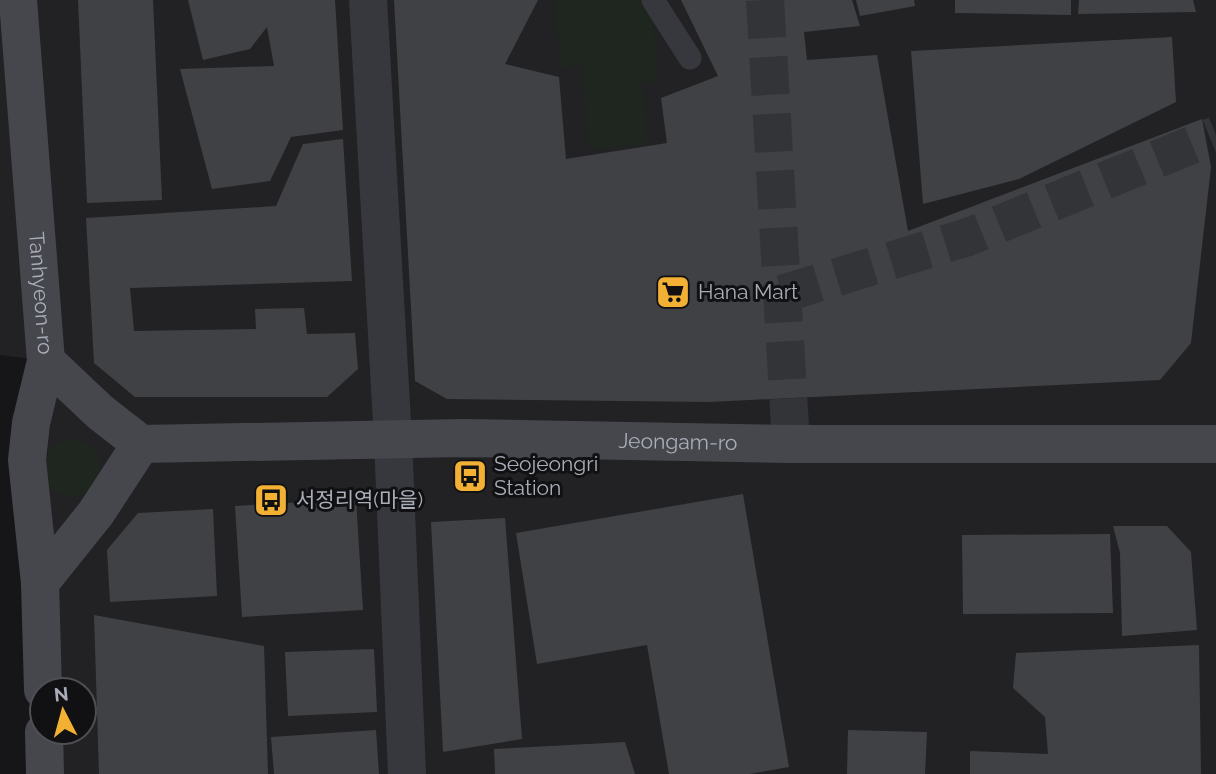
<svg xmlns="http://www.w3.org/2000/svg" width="1216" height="774" font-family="Raleway,'Noto Sans KR',sans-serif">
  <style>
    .built { fill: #222225 }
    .green { fill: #1e261f }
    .building { fill: #404145 }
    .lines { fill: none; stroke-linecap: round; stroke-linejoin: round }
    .street-tunnel { stroke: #333438; stroke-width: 38; stroke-dasharray: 38 19; stroke-linecap: butt }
    .lane { stroke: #37383d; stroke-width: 23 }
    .street { stroke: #37383d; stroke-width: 38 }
    .secondary { stroke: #45474d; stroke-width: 38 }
    .labels { text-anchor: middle; stroke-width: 6; stroke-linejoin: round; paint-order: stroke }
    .street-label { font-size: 21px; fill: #a8adb8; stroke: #111113 }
    .poi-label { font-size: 21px; fill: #a8adb8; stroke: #111113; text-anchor: start }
  </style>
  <rect width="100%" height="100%" fill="#161618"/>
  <path class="built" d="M0,0H1216V774H52V732H84V690H51L46,361L0,355Z"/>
  <g class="green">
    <path d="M555,0L652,1L658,82L642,83L648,145L589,149L582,66L560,68Z"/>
    <circle cx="72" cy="468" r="28"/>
  </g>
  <g class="building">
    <path d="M78,0H153L162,200L87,203Z"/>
    <path d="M188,0H335L343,130L291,137L270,181L212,189L180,69L274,66L267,27L250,49L203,60Z"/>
    <path d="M394,0H538L505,64L559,77L566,159L667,143L661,98L718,76L681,0H852L860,26L804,32L807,60L877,55L908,231L1202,119L1211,167L1191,343L1160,380L710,402L447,399L415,381Z"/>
    <path d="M856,0H914L915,6L860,16Z"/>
    <path d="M955,0H1071V15L955,13Z"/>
    <path d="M1079,0H1193L1196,12L1078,14Z"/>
    <path d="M1172,37L1176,102L1019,179L923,204L911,51Z"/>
    <path d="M343,139L352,281L130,288L134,331L256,329L255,309L304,308L307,334L355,333L358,369L327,397H135L94,363L86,218L276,206L303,144Z"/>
    <path d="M743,494L789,767L749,774H669L647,645L537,664L516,533Z"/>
    <path d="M356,499L363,610L242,617L235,506Z"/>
    <path d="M213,509L217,596L110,602L107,550L138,513Z"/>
    <path d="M505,518L522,739L443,752L431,522Z"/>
    <path d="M1113,526H1167L1191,552L1197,630L1122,636L1120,553Z"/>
    <path d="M1110,534L1113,613L963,614L962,535Z"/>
    <path d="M94,615L264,646L268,774H99Z"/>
    <path d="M1199,645L1201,774H970V751L1048,754L1045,717L1013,688L1016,653Z"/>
    <path d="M374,649L377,712L288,716L285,652Z"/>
    <path d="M376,730L379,774H274L271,737Z"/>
    <path d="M848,730L927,732L925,774H847Z"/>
    <path d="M625,742L635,774H495L494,749Z"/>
  </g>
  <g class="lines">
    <g class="street-tunnel">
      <path d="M765,0L791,444"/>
      <path d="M782,294L968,237L1216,135"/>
    </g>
    <path class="lane" d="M653,0L690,58"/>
    <path class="street" d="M368,0L393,440L407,774"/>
    <g class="secondary">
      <path id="s1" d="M18,0L46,361L31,423L27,460L40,583L43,690"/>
      <path d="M46,361L100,412L141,444"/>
      <path id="s2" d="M141,444L464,438L791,444H1216"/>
      <path d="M40,583L96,513L141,444"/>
      <path d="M44,732L45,774"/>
    </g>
  </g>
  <defs>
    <g id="supermarket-square" transform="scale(1.75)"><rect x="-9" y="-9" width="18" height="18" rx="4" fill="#f2b134" stroke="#111113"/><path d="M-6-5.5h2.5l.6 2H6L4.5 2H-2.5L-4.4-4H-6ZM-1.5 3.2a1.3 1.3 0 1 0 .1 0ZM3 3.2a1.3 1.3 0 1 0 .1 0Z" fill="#111"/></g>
    <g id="bus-square" transform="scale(1.75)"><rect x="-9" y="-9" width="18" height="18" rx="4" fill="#f2b134" stroke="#111113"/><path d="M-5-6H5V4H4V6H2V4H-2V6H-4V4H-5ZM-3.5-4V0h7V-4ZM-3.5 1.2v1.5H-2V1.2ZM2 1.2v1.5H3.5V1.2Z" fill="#111"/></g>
  </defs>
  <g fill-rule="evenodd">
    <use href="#supermarket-square" x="673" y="292"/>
    <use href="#bus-square" x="470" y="476"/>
    <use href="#bus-square" x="271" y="500"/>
  </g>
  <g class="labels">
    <g class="street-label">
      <text dy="7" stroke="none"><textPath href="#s1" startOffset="294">Tanhyeon-ro</textPath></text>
      <text dy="7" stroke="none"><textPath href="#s2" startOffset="537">Jeongam-ro</textPath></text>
    </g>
    <g class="poi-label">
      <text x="698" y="299">Hana Mart</text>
      <text x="494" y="471">Seojeongri<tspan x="494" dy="24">Station</tspan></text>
      <text x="296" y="507">서정리역(마을)</text>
    </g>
  </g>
  <g transform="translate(63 711) rotate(354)"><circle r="33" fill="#111113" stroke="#4d4f55" stroke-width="2"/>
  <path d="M0-5L12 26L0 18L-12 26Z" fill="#f2b134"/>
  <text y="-10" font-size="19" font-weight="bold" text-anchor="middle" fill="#a8adb8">N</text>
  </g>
</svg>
